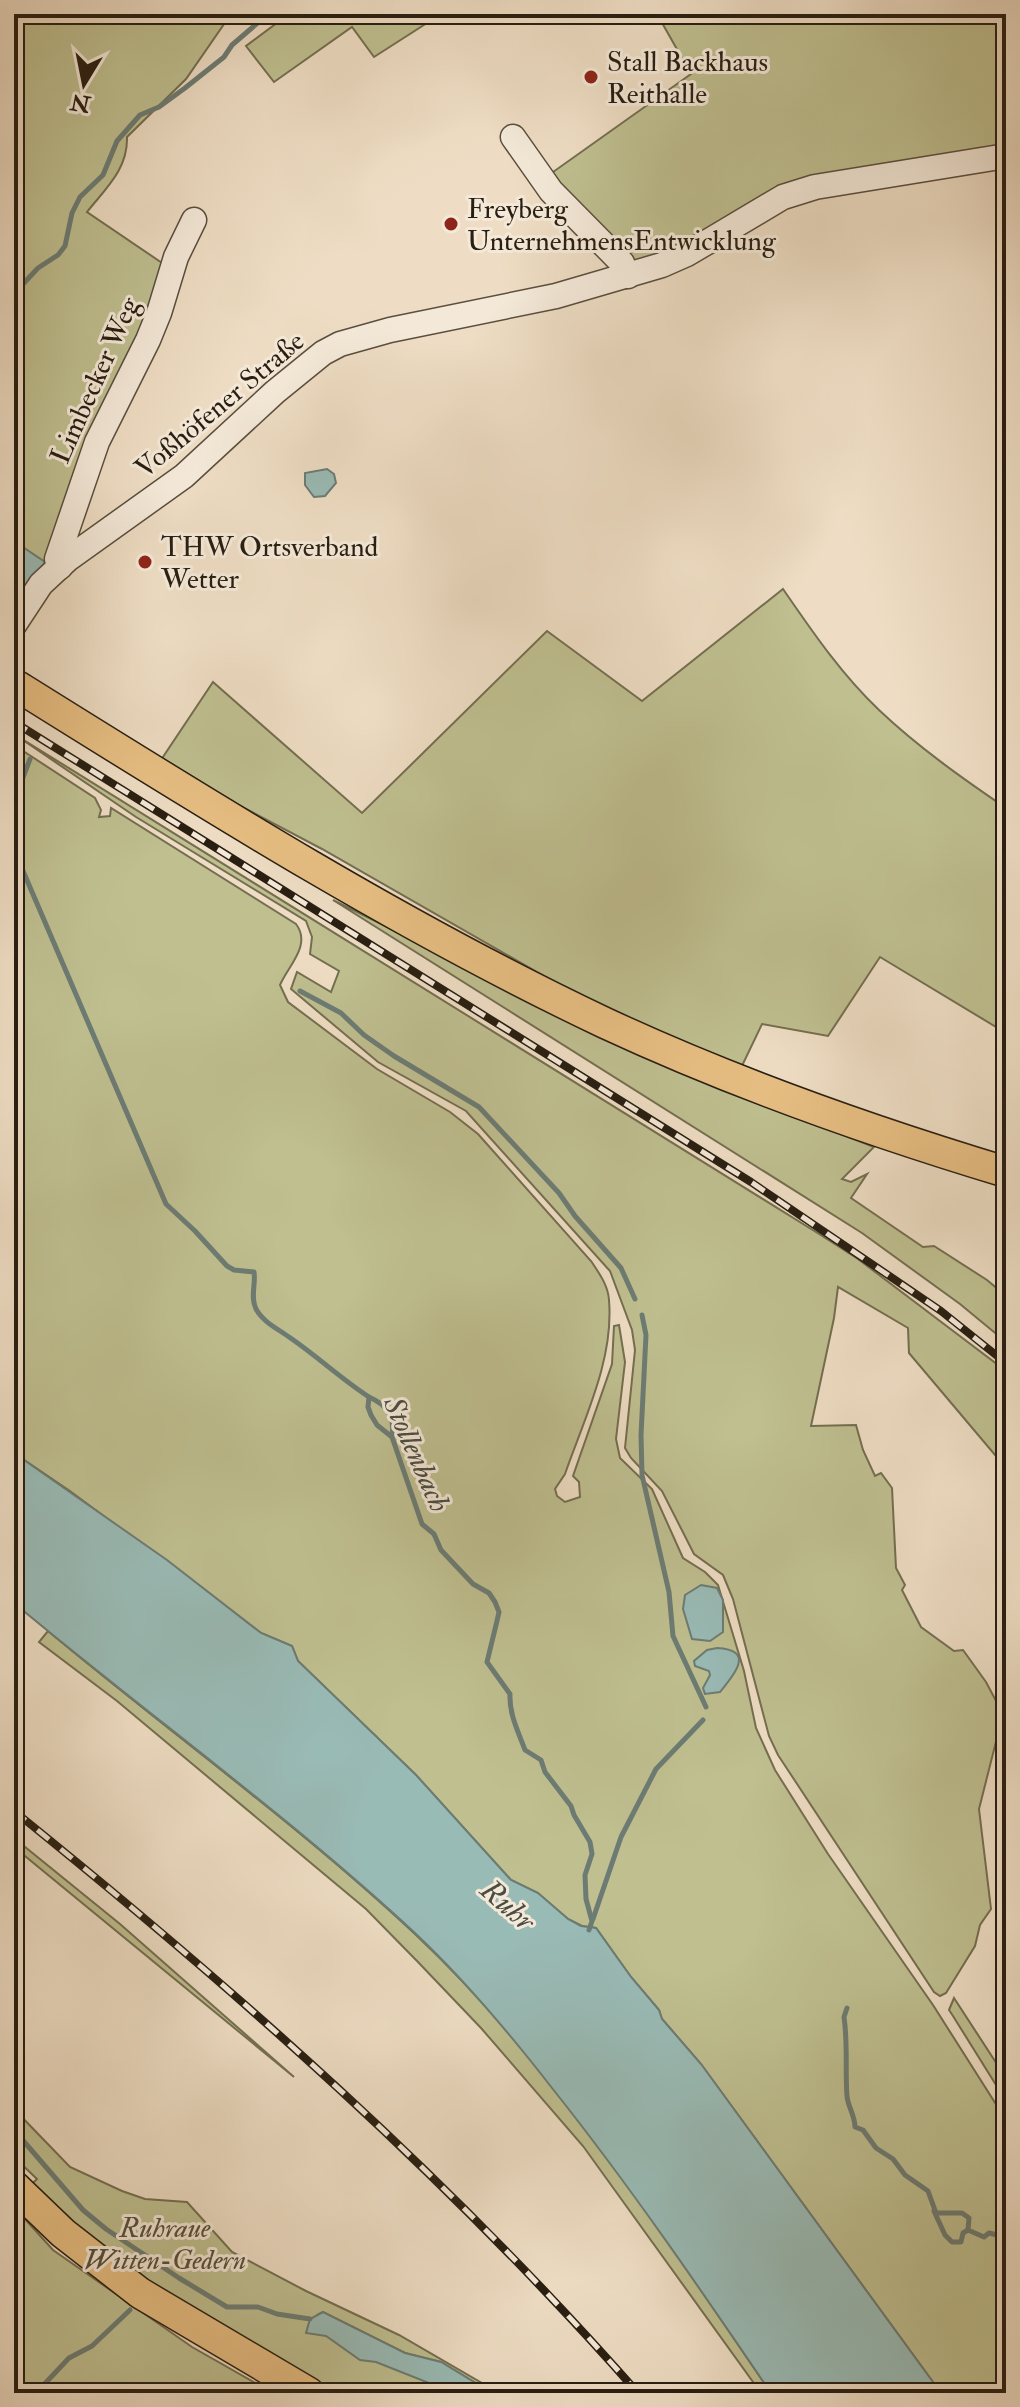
<svg xmlns="http://www.w3.org/2000/svg" width="1020" height="2407" font-family="'IM FELL Double Pica',serif">
  <style>
    .green { fill: #bfbf90; stroke: #746e50; stroke-width: 2 }
    .water { fill: #99bbb6; stroke: #6c7c74; stroke-width: 2 }
    .lines { fill: none; stroke-linecap: round; stroke-linejoin: round }
    .stream { stroke: #6c7c74; stroke-width: 5 }
    .minor-casing { stroke: #5a4e3e; stroke-width: 27 }
    .major-casing { stroke: #281e11; stroke-width: 33 }
    .minor { stroke: #f4e9d9; stroke-width: 24 }
    .major { stroke: #e7be82; stroke-width: 30 }
    .rail-casing { stroke: #281e11; stroke-width: 8 }
    .rail { stroke: #f4e9d9; stroke-width: 5; stroke-dasharray: 15; stroke-linecap: butt }
    .poi-dot { fill: #8f2418; stroke: #f4e9d9; stroke-width: 3 }
    .labels { text-anchor: middle; stroke-width: 6; stroke-linejoin: round; paint-order: stroke }
    .poi-label { font-size: 28px; fill: #281e11; stroke: #f4e9d9; text-anchor: start }
    .street-label { font-size: 28px; fill: #281e11; stroke: #f4e9d9 }
    .park-label { font-size: 28px; font-style: italic; fill: #554e37; stroke: #f4e9d9 }
    .water-label { font-size: 30px; font-style: italic; fill: #4a4d43; stroke: #f4e9d9 }
  </style>
  <rect width="100%" height="100%" fill="#eeddc4"/>
  <filter id="stains"><feTurbulence type="fractalNoise" baseFrequency=".0025" numOctaves="4"/><feColorMatrix values="0 0 0 0 .2 0 0 0 0 .09 0 0 0 0 .02 0 0 0 .5 -.17"/></filter>
  <radialGradient id="worn" r=".72"><stop offset=".6" stop-color="#630" stop-opacity="0"/><stop offset="1" stop-color="#630" stop-opacity=".3"/></radialGradient>
  <g class="green">
    <path d="M14,14H231L186,79L127,137C128,169 106,188 87,212L168,267L48,565L14,611Z"/>
    <path d="M289,14H441L374,57L352,27L274,82L246,46Z"/>
    <path d="M657,14H1006V150L835,177L639,265L546,177L691,74Z"/>
    <path d="M783,589C812,631 841,674 879,710C918,747 962,778 1006,808V1033L880,957L828,1036L762,1024L741,1068L598,1007L322,849L159,763L213,682L362,813L547,631L642,701Z"/>
    <path d="M14,734L816,1232L858,1259L1006,1371V1468L909,1353L908,1328L838,1287L834,1318L811,1426L856,1425L863,1450L875,1476L881,1473L892,1488L896,1568L905,1585L902,1590L921,1627L954,1651L963,1650L986,1682L1003,1714L979,1809L991,1909L980,1925L975,1946L946,1993L940,1996L934,1992L778,1755L769,1736L733,1599L723,1575L694,1554L662,1491L631,1458L625,1448L635,1350L632,1330L610,1271L466,1111L378,1062L291,989L297,972L331,992L339,971L310,954L312,937L306,921L136,817Z"/>
    <path d="M14,745L95,798L101,810L99,817L110,816L111,808L296,924C312,945 288,966 280,985L288,1002L377,1069L450,1112L478,1134L591,1261C599,1273 608,1285 609,1300C614,1360 584,1419 565,1474L555,1489L557,1496L565,1502L580,1497L579,1482L573,1476L612,1364L614,1326L619,1325L625,1362L616,1439L620,1458L652,1489L683,1558L705,1572L718,1585L744,1671L756,1728L775,1770L828,1854L933,2005L1006,2120V2393H941L701,2064L662,2019L659,2010L631,1977L596,1928L582,1926L568,1919L538,1893L511,1880L416,1775L298,1661L292,1646L261,1633L70,1491L14,1453Z"/>
    <path d="M333,900L494,980L751,1099L874,1147L842,1179L851,1182L867,1174L851,1198L923,1247L934,1246L987,1280L1006,1296V1342L960,1304L862,1233Z"/>
    <path d="M48,1631C170,1733 300,1826 416,1935C553,2064 665,2238 771,2393H761L583,2146L481,2028L417,1961L366,1909L117,1701L39,1642Z"/>
    <path d="M14,1838L120,1924L294,2077L14,1847Z"/>
    <path d="M954,1998L1006,2078V2101L953,2016L949,2010Z"/>
    <path d="M14,2109L70,2167L122,2191L145,2199L187,2202L232,2252L306,2291L399,2335L499,2393H492L441,2362L405,2353L323,2312L319,2314L480,2393H331L125,2268L29,2187L37,2179L14,2157Z"/>
    <path d="M14,2207L53,2250L192,2347L273,2393H14Z"/>
  </g>
  <g class="water">
    <path d="M327,469L334,474L336,483L325,496L314,497L305,485V473Z"/>
    <path d="M14,541L45,562L14,609Z"/>
    <path d="M14,1453L167,1560L261,1633L292,1646L298,1661L416,1775L511,1880L538,1893L568,1919L581,1926L596,1928L631,1977L659,2010L662,2019L701,2064L941,2393H771C701,2290 630,2186 552,2088C510,2034 466,1981 416,1934C289,1816 147,1714 14,1603Z"/>
    <path d="M701,1585L717,1588L723,1600V1632L710,1641L692,1639L683,1609L685,1595Z"/>
    <path d="M717,1648C756,1650 734,1675 720,1692L705,1694L703,1688L710,1675L709,1671L695,1666L694,1661L707,1650Z"/>
    <path d="M323,2312L405,2353L441,2362L492,2393H454L376,2362L360,2360L326,2336L306,2333L310,2319Z"/>
  </g>
  <g class="lines">
    <g class="stream">
      <path d="M14,302L23,284L38,268L58,255L65,246L72,213L80,197L103,175L117,141L140,115L159,107L185,88L224,57L232,45L268,14"/>
      <path d="M14,801L30,759"/>
      <path d="M14,850L166,1204L195,1231L227,1266L234,1270L254,1272C256,1284 250,1297 256,1309C263,1322 278,1329 289,1337C317,1356 340,1378 369,1397L368,1407L371,1415L377,1425L392,1437L422,1524L434,1534L441,1550L473,1584L489,1593L495,1602L499,1612L497,1621L487,1662L510,1694C509,1714 518,1731 525,1750L541,1760L545,1772L571,1806L574,1815L590,1842L592,1854L585,1875L586,1899L592,1921L589,1930"/>
      <path d="M300,991L341,1013L364,1035L394,1056L479,1107L559,1193L575,1216L621,1268L635,1299"/>
      <path d="M642,1315L646,1335L641,1435L642,1475L669,1592L673,1636L706,1707"/>
      <path d="M369,1397C387,1405 395,1416 392,1436"/>
      <path d="M593,1919L621,1837L656,1769L703,1720"/>
      <path d="M847,2008L844,2017C848,2044 845,2070 847,2096C848,2107 855,2116 855,2127L863,2130L876,2148L893,2159L905,2175L928,2191L936,2213H962L969,2218L968,2230L984,2237L989,2233L997,2235L1006,2255"/>
      <path d="M14,2130L83,2210L106,2229L179,2278L227,2307H258L277,2314L310,2319"/>
      <path d="M934,2211L945,2235L952,2242H961L963,2233L968,2230"/>
      <path d="M36,2393L69,2358L92,2346L130,2310"/>
    </g>
    <g class="minor-casing">
      <g id="minor">
        <path d="M513,137L551,191L622,263L628,276"/>
        <path d="M60,567L57,559L97,442L148,340L159,313L176,257L194,220"/>
        <path d="M14,625L41,584L68,559L184,476L275,392L323,353L340,344L390,330L556,296L662,265L687,254L783,197L815,187L1006,156"/>
      </g>
    </g>
    <g class="major-casing">
      <g id="major">
        <path d="M14,684C206,804 400,926 605,1023C734,1083 870,1131 1006,1172"/>
        <path d="M14,2186L63,2233L140,2293L309,2393"/>
      </g>
    </g>
    <use href="#minor" class="minor"/>
    <use href="#major" class="major"/>
    <g class="rail-casing">
      <g id="rail">
        <path d="M14,722L751,1182L941,1311L1006,1363"/>
        <path d="M14,1811C236,1990 449,2178 638,2393"/>
      </g>
    </g>
    <use href="#rail" class="rail"/>
  </g>
  <g class="poi-dot">
    <circle cx="591" cy="77" r="8"/>
    <circle cx="451" cy="224" r="8"/>
    <circle cx="145" cy="562" r="8"/>
  </g>
  <g class="labels">
    <g class="poi-label">
      <text x="607" y="71">Stall Backhaus<tspan x="607" dy="32">Reithalle</tspan></text>
      <text x="467" y="218">Freyberg<tspan x="467" dy="32">UnternehmensEntwicklung</tspan></text>
      <text x="161" y="556">THW Ortsverband<tspan x="161" dy="32">Wetter</tspan></text>
    </g>
    <g class="street-label">
      <text transform="translate(94 380) rotate(-66)" y="10">Limbecker Weg</text>
      <text transform="translate(219 404) rotate(-40)" y="10">Voßhöfener Straße</text>
    </g>
    <g class="park-label">
      <text x="165" y="2237">Ruhraue<tspan x="165" dy="32">Witten-Gedern</tspan></text>
    </g>
    <g class="water-label">
      <text transform="translate(417 1454) rotate(66)" y="10">Stollenbach</text>
      <text transform="translate(508 1905) rotate(41)" y="10">Ruhr</text>
    </g>
  </g>
  <rect width="1020" height="2407" fill="none" stroke="#eeddc4" stroke-width="48"/>
  <rect x="16" y="16" width="988" height="2375" fill="none" stroke="#281e11" stroke-width="4"/>
  <rect x="24" y="24" width="972" height="2359" fill="none" stroke="#281e11" stroke-width="2"/>
  <g transform="translate(84 84) rotate(190)" stroke="#f4e9d9" stroke-width="6" paint-order="stroke">
  <path d="M0-6L14 30L0 20L-14 30Z" fill="#281e11"/>
  <text y="-12" font-size="22" font-weight="bold" text-anchor="middle" fill="#281e11">N</text>
  </g>
  <rect width="100%" height="100%" filter="url(#stains)"/>
  <rect width="100%" height="100%" fill="url(#worn)"/>
</svg>
